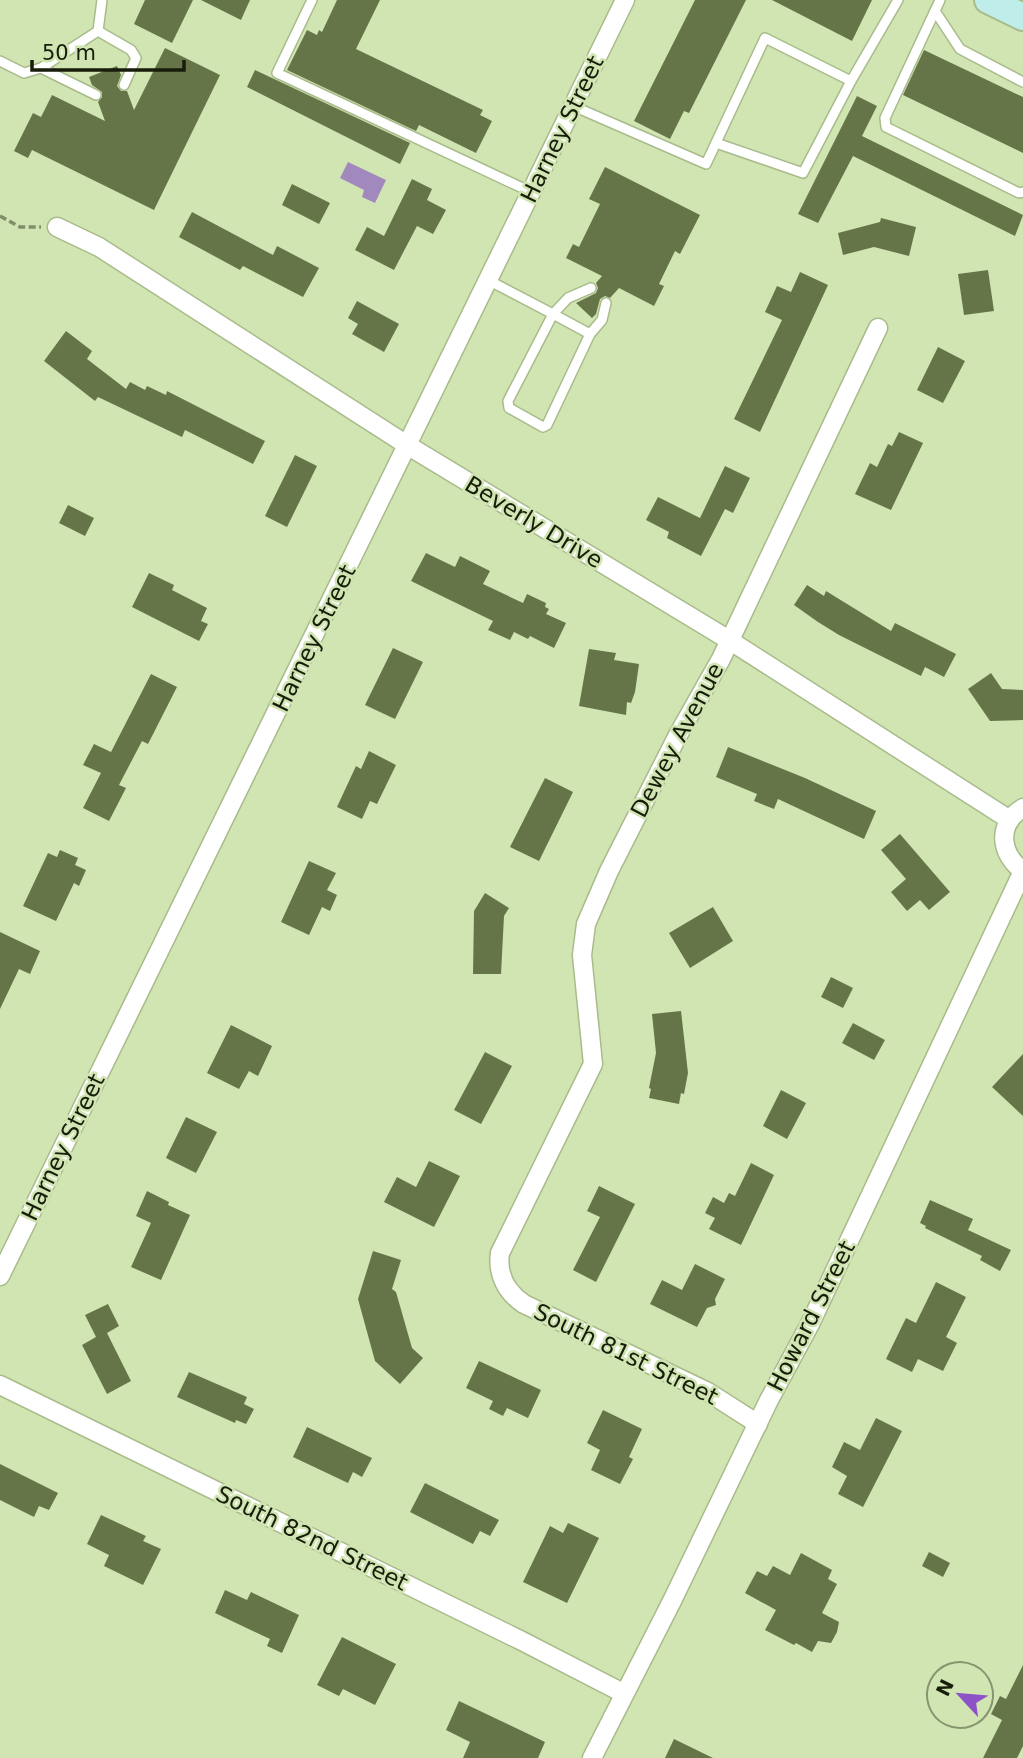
<svg xmlns="http://www.w3.org/2000/svg" width="1023" height="1758" font-family="'DejaVu Sans',sans-serif">
  <style>
    .water { fill: #a189be }
    .building { fill: #657548 }
    .lines { fill: none; stroke-linecap: round; stroke-linejoin: round }
    .lane-casing { stroke: #a9bb8b; stroke-width: 12 }
    .street-casing { stroke: #a9bb8b; stroke-width: 21 }
    .secondary-casing { stroke: #a9bb8b; stroke-width: 30 }
    .path { stroke: #808e69; stroke-width: 3.5; stroke-dasharray: 7 3.5; stroke-linecap: butt }
    .lane { stroke: #fff; stroke-width: 9 }
    .street { stroke: #fff; stroke-width: 18 }
    .secondary { stroke: #bfede9; stroke-width: 26 }
    .labels { text-anchor: middle; stroke-width: 5; stroke-linejoin: round; paint-order: stroke }
    .street-label { font-size: 23px; fill: #171d0a; stroke: #d1e5b3 }
  </style>
  <rect width="100%" height="100%" fill="#d1e5b3"/>
  <path class="water" d="M348,162L386,180L375,203L362,197L364,190L340,178Z"/>
  <g class="building">
    <path d="M145,0H193L172,43L134,24Z"/>
    <path d="M201,0H250L241,20Z"/>
    <path d="M337,0H380L356,49L483,110L480,115L492,121L476,153L419,125L416,131L287,70L307,30L317,35L319,30L322,32Z"/>
    <path d="M695,0H746L689,113L684,111L670,139L634,121Z"/>
    <path d="M772,0H872L852,41Z"/>
    <path d="M165,48L220,75L154,210L32,150L28,158L14,151L33,113L41,117L52,95L105,121L98,102L102,97V92L92,85L89,77L117,66L121,75L117,86L121,91H127L134,110Z"/>
    <path d="M924,50L1023,97V153L903,95Z"/>
    <path d="M255,70L410,143L400,164L247,87Z"/>
    <path d="M857,96L877,106L862,136L1023,215L1015,236L853,156L818,223L798,214Z"/>
    <path d="M605,167L700,215L680,254L675,251L659,284L664,286L654,306L619,288L610,298L605,296L600,299L596,314L592,318L576,303L596,293L598,288L596,283L602,276L566,258L573,244L579,247L600,204L589,199Z"/>
    <path d="M412,179L432,189L427,200L446,210L433,234L417,226L394,270L355,250L367,227L384,236Z"/>
    <path d="M292,184L330,203L319,224L282,205Z"/>
    <path d="M192,212L273,255L277,246L319,268L303,297L243,266L240,270L179,237Z"/>
    <path d="M881,218L916,227L909,256L874,247L843,255L838,233L880,222Z"/>
    <path d="M988,270L994,311L964,315L958,274Z"/>
    <path d="M800,272L828,285L760,432L734,419L782,320L765,312L777,286L791,292Z"/>
    <path d="M357,301L399,324L384,352L352,334L358,324L348,318Z"/>
    <path d="M66,331L92,351L87,359L126,389L130,382L145,390L147,386L166,395L167,391L265,441L253,464L185,430L182,437L98,397L95,401L44,361Z"/>
    <path d="M938,347L965,361L943,403L917,390Z"/>
    <path d="M899,432L923,443L891,510L855,494L870,463L877,467L888,444L892,446Z"/>
    <path d="M295,455L317,466L287,527L265,516Z"/>
    <path d="M725,466L750,478L733,513L725,509L701,556L667,538L669,532L646,520L658,497L700,518Z"/>
    <path d="M68,505L94,518L85,536L59,523Z"/>
    <path d="M426,553L455,567L460,556L490,571L483,584L523,603L527,594L546,603L545,607L549,609L546,614L566,623L554,648L530,636L528,639L514,632L510,640L488,630L493,621L411,581Z"/>
    <path d="M149,573L174,585L172,590L207,608L201,621L208,624L199,641L132,607Z"/>
    <path d="M807,585L824,596L826,591L891,631L895,623L956,654L944,677L925,667L921,676L839,635L818,622L794,605Z"/>
    <path d="M393,648L423,662L395,719L365,705Z"/>
    <path d="M589,649L616,653L614,660L639,664L635,692L631,703L627,702L626,715L579,706Z"/>
    <path d="M991,673L1002,689L1023,690V720L990,721L968,689Z"/>
    <path d="M151,674L177,687L148,744L142,741L119,785L126,788L109,821L83,808L101,773L83,765L94,744L111,752Z"/>
    <path d="M728,747L805,778L876,811L864,839L778,799L774,809L754,801L757,794L716,777Z"/>
    <path d="M369,751L396,765L377,804L370,801L362,819L337,807L356,766L361,769Z"/>
    <path d="M545,778L573,792L539,861L510,847Z"/>
    <path d="M900,834L950,892L929,910L920,900L907,911L891,892L906,879L881,850Z"/>
    <path d="M60,850L78,858L75,865L86,870L79,886L74,883L56,921L23,906L48,853L57,857Z"/>
    <path d="M309,861L336,873L327,890L337,895L330,911L322,907L309,935L281,922Z"/>
    <path d="M485,893L509,908L504,916L501,974H473L474,911Z"/>
    <path d="M713,907L733,941L690,968L669,933Z"/>
    <path d="M0,932L40,951L30,974L19,969L0,1009Z"/>
    <path d="M831,977L853,988L843,1008L821,997Z"/>
    <path d="M681,1011L688,1073L684,1094L681,1093L679,1104L649,1098L651,1089L649,1088L656,1053L652,1014Z"/>
    <path d="M853,1023L885,1040L874,1060L842,1043Z"/>
    <path d="M231,1025L272,1046L258,1076L249,1071L239,1089L207,1073Z"/>
    <path d="M485,1052L512,1066L481,1124L454,1110Z"/>
    <path d="M1023,1054V1116L992,1087Z"/>
    <path d="M781,1090L806,1103L787,1139L763,1126Z"/>
    <path d="M186,1117L217,1132L196,1173L166,1158Z"/>
    <path d="M429,1161L460,1176L434,1227L384,1202L397,1177L416,1187Z"/>
    <path d="M751,1163L774,1175L741,1245L709,1229L715,1218L705,1213L713,1197L724,1203L729,1193L735,1196Z"/>
    <path d="M599,1186L635,1204L596,1282L573,1270L600,1217L587,1211Z"/>
    <path d="M147,1191L169,1202L168,1205L190,1215L161,1280L131,1267L151,1223L136,1216Z"/>
    <path d="M930,1200L973,1219L968,1230L1011,1250L1000,1271L980,1260L982,1256L925,1228L926,1226L920,1223Z"/>
    <path d="M373,1251L401,1260L392,1289L396,1292L412,1348L423,1358L400,1384L375,1361L358,1299Z"/>
    <path d="M695,1264L725,1279L715,1299L716,1305L707,1308L697,1327L650,1304L662,1280L682,1290Z"/>
    <path d="M936,1282L966,1297L946,1337L957,1343L943,1371L918,1359L912,1372L886,1359L906,1318L916,1323Z"/>
    <path d="M108,1304L119,1326L107,1333L131,1381L107,1394L82,1345L96,1337L85,1315Z"/>
    <path d="M479,1361L541,1390L528,1418L507,1408L503,1416L489,1409L493,1401L466,1388Z"/>
    <path d="M189,1372L247,1397L244,1404L254,1409L246,1424L236,1420L235,1423L177,1397Z"/>
    <path d="M603,1410L642,1429L629,1457L633,1459L620,1484L591,1470L600,1450L587,1443Z"/>
    <path d="M876,1418L902,1431L863,1507L838,1494L847,1476L832,1467L844,1442L860,1450Z"/>
    <path d="M307,1427L372,1458L362,1477L353,1472L348,1483L293,1457Z"/>
    <path d="M0,1464L58,1493L49,1510L39,1506L34,1517L0,1500Z"/>
    <path d="M425,1483L499,1520L490,1536L480,1531L473,1544L410,1512Z"/>
    <path d="M101,1515L146,1536L143,1541L161,1549L143,1585L104,1566L109,1555L87,1544Z"/>
    <path d="M568,1523L599,1538L567,1603L523,1582L550,1526L563,1533Z"/>
    <path d="M929,1552L950,1563L943,1577L922,1566Z"/>
    <path d="M801,1553L832,1570L828,1579L837,1584L822,1613L839,1622L837,1632L831,1643L818,1641L812,1652L796,1643L794,1645L765,1630L776,1610L745,1593L757,1571L767,1576L773,1566L790,1575Z"/>
    <path d="M225,1590L247,1600L251,1592L299,1615L282,1653L267,1646L270,1639L215,1613Z"/>
    <path d="M342,1637L396,1664L375,1705L343,1689L339,1696L317,1685Z"/>
    <path d="M1023,1665V1746L1017,1758H983L1002,1720L991,1714L1000,1696L1006,1699Z"/>
    <path d="M459,1701L545,1742L538,1758H463L470,1742L446,1730Z"/>
    <path d="M674,1739L713,1758H665Z"/>
  </g>
  <g class="lines">
    <g class="lane-casing">
      <g id="lane">
        <path d="M312,0L277,73L531,192"/>
        <path d="M940,0L885,118L886,127L1019,193L1023,192"/>
        <path d="M935,11L960,49L1023,82"/>
        <path d="M98,31L131,50L136,58L124,85"/>
        <path d="M0,61L24,73L41,68L98,31L102,0"/>
        <path d="M41,68L96,95"/>
        <path d="M573,106L706,164L765,38L851,81L898,0"/>
        <path d="M716,143L803,173L851,81"/>
        <path d="M488,280L553,314L568,298L591,288"/>
        <path d="M590,334L553,314L508,401L509,408L543,427L547,425L590,334L602,320L606,303"/>
      </g>
    </g>
    <g class="street-casing">
      <g id="street">
        <path d="M57,227L99,247L407,445L729,640L1010,820"/>
        <path d="M1023,808C996,824 1000,854 1023,871"/>
        <path d="M0,1276L625,0"/>
        <path d="M0,1385L522,1641L623,1693"/>
        <path d="M758,1424L708,1392L524,1304C506,1292 497,1274 500,1253L593,1064L582,955L586,924L609,871L678,735L721,659L878,328"/>
        <path d="M592,1758L672,1601L769,1400L810,1324L1023,871"/>
      </g>
    </g>
    <g class="secondary-casing">
      <path id="secondary" d="M988,0L1023,17"/>
    </g>
    <path class="path" d="M0,216L20,227H41"/>
    <use href="#lane" class="lane"/>
    <use href="#street" class="street"/>
    <use href="#secondary" class="secondary"/>
  </g>
  <g class="labels">
    <g class="street-label">
      <text transform="translate(562 129) rotate(-64)" y="8">Harney Street</text>
      <text transform="translate(534 522) rotate(31)" y="8">Beverly Drive</text>
      <text transform="translate(314 638) rotate(-64)" y="8">Harney Street</text>
      <text transform="translate(677 740) rotate(-62)" y="8">Dewey Avenue</text>
      <text transform="translate(63 1147) rotate(-64)" y="8">Harney Street</text>
      <text transform="translate(811 1316) rotate(-63)" y="8">Howard Street</text>
      <text transform="translate(626 1354) rotate(26)" y="8">South 81st Street</text>
      <text transform="translate(312 1538) rotate(26)" y="8">South 82nd Street</text>
    </g>
  </g>
  <g transform="translate(960 1695) rotate(296)"><circle r="33" fill="#d1e5b3" stroke="#87956f" stroke-width="2"/>
  <path d="M0-5L12 26L0 18L-12 26Z" fill="#8e52c8"/>
  <text y="-10" font-size="19" font-weight="bold" text-anchor="middle" fill="#171d0a">N</text>
  </g>
  <path d="M32 60v10h152v-10" fill="none" stroke="#171d0a" stroke-width="3.5"/>
  <text x="42" y="60" font-size="21" fill="#171d0a" stroke="#d1e5b3" stroke-width="5" paint-order="stroke">50 m</text>
</svg>
